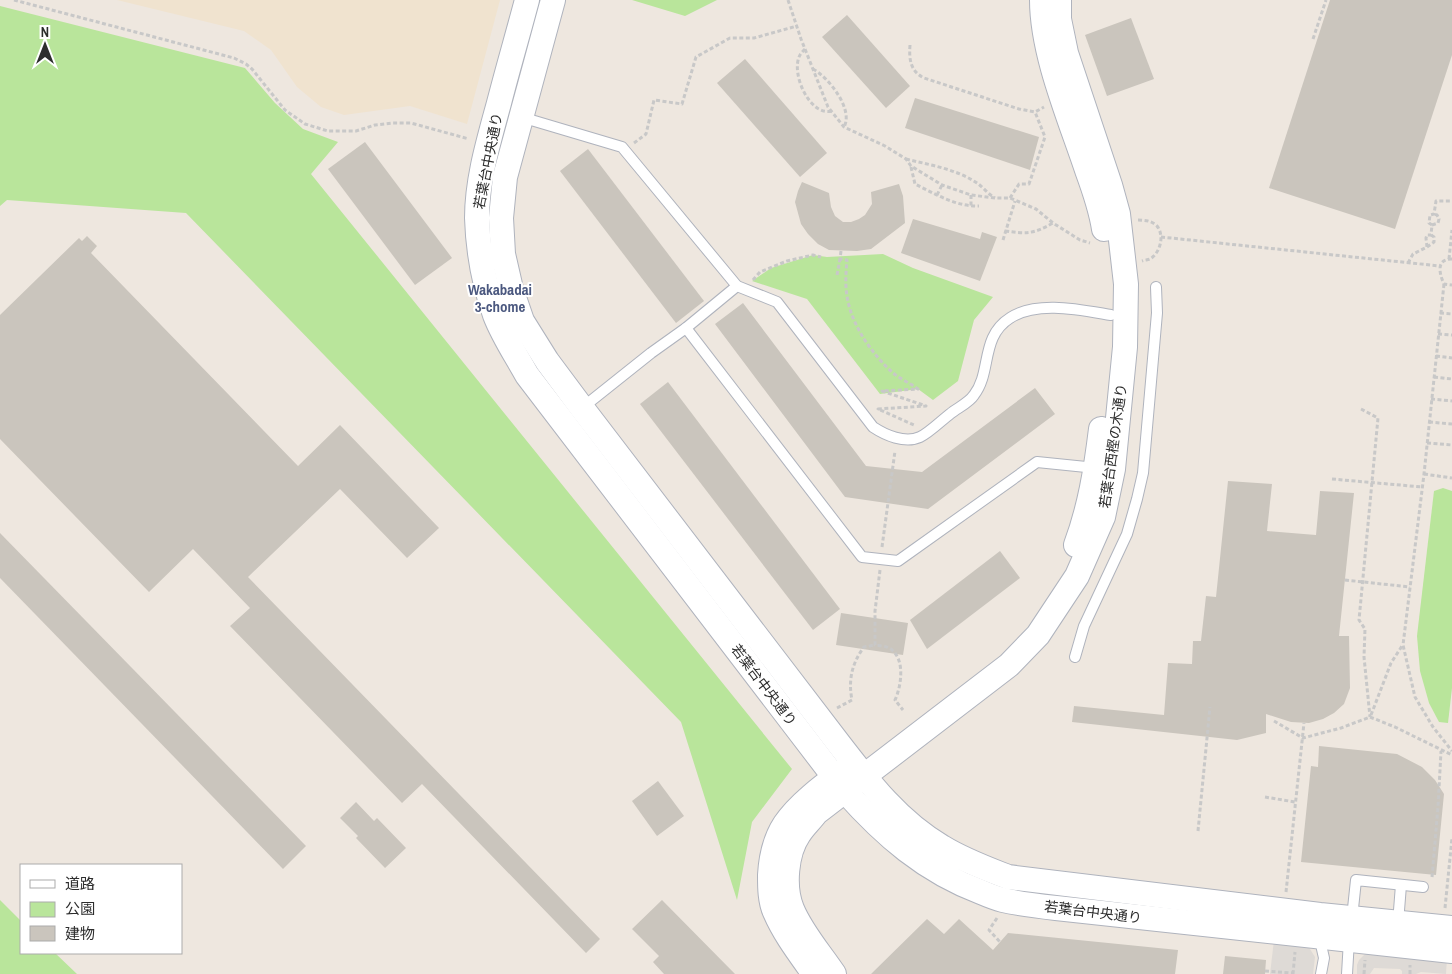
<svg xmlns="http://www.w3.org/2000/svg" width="1452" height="974" font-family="'Archivo Narrow','Noto Sans JP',sans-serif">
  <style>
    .education { fill: #f0e3cf }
    .green { fill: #b9e59b }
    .plaza { fill: #dedad6 }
    .building { fill: #cac5bd }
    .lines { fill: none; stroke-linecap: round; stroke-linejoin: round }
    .service-casing { stroke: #afb3bd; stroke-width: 12 }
    .tertiary-casing { stroke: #afb3bd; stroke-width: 26 }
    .path { stroke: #c8c8c8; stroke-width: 3; stroke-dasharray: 4 2.5; stroke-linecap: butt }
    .service { stroke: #fff; stroke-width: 10 }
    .tertiary { stroke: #fff; stroke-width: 24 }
    .labels { text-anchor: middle; stroke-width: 4; stroke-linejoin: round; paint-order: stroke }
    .street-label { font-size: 14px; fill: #2d2d2d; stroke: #fff }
    .neighbourhood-label { font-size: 15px; font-weight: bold; fill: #4b587f; stroke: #fff }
  </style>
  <rect width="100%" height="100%" fill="#eee7df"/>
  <path class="education" d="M117,0H500L467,124L410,106L344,115L321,107L297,87L271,50L244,31Z"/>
  <g class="green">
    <path d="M632,0H717L685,16Z"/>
    <path d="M0,6L245,68L275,103L303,129L338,142L311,174L792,769L752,822L737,900L681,722L186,213L7,200L0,206Z"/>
    <path d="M883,254L913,268L993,297L974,320L958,381L933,400L918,389L880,394L807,299L752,281L771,268L813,255L827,257Z"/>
    <path d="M1443,488L1452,491V688L1448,723L1439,722L1429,703L1420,671L1417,636L1434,491Z"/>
    <path d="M0,900L21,921V953H55L77,974H0Z"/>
  </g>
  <g class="plaza">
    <path d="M1274,940L1308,946L1315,957L1313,974H1270Z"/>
    <path d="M1374,951L1447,958L1446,974L1421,972L1416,974H1402V971L1400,969L1374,968L1370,974H1357V965L1359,960L1364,955Z"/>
  </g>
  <g class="building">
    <path d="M1330,0H1452V55L1395,229L1269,188Z"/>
    <path d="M847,15L910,86L886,108L822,37Z"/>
    <path d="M1131,18L1154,79L1107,96L1085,35Z"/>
    <path d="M745,59L827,153L800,177L717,83Z"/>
    <path d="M915,98L1039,137L1030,170L905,128Z"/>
    <path d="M365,142L452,258L415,285L328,169Z"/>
    <path d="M588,149L704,301L676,323L560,171Z"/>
    <path d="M802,182L829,193L831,207L835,216L843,222H851L859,219L865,215L872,204L871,192L899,184L903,196L905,223L871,249L857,251L829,250L818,244L808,234L801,224L795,202L798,191Z"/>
    <path d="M913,219L980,239L982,232L997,237L980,281L901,253Z"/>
    <path d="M87,236L97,246L91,253L298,466L340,425L439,528L407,558L340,489L248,577L600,939L586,953L422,784L402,803L230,626L250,608L193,549L149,592L0,439V315L79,238L82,241Z"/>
    <path d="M743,303L866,466L922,472L1035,388L1055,414L928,509L845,497L715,324Z"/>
    <path d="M668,382L840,609L813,630L640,404Z"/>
    <path d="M1228,481L1272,484L1267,531L1316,535L1320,491L1354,493L1339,636H1349L1350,688L1344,704L1334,713L1323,719L1309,723L1291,722L1266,714V733L1237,740L1072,722L1074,706L1164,715L1168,663L1192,664L1193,641H1201L1206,596L1216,597Z"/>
    <path d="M0,533L306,846L283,869L0,578Z"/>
    <path d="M1000,551L1020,578L927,649L910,620Z"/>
    <path d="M841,613L908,623L903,655L836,645Z"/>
    <path d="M1319,746L1397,754L1422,767L1435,780L1444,794L1436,875L1301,862L1311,766L1318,767Z"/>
    <path d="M658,781L684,816L657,836L632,801Z"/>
    <path d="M356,802L374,821L377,818L406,848L385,868L356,838L358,836L340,818Z"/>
    <path d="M662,900L735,974H664L653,962L659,956L632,929Z"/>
    <path d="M927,919L944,934L959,919L993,950L1008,933L1178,950L1175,974H871Z"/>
    <path d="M1225,956L1266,960L1265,974H1223Z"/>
  </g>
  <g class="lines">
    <g class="service-casing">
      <g id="service">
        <path d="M521,117L622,147L737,286L777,302L873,427C885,435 905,444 920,437C929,433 942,420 950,414C957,408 969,403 974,395C992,372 980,337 1010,318C1037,300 1081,310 1111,315"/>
        <path d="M686,328L862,557L898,561L1037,462L1096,468"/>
        <path d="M582,408L651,353L686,328L737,286"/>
        <path d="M1075,657L1084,626L1127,534L1137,499L1143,473L1157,313L1156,287"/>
        <path d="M1352,918L1356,880L1423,887"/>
        <path d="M1398,923L1401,885"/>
        <path d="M1319,936L1324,958L1321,974"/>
        <path d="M1347,974L1349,940"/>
      </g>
    </g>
    <g class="tertiary-casing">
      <g id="tertiary">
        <path d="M527,0C518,34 508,68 499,103C489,140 477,179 477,218C478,250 484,284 495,315C503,336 516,355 527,375L845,791C884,835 925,871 981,892C988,895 995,898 1003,900C1020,904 1038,906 1056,908L1452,951"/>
        <path d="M553,0L505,177L501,218L503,254L511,289L522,321L547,361L582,408L839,744C869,783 899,822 942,847C963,860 985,868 1008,877L1320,915L1452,928"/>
        <path d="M1042,0C1042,54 1070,119 1087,170C1094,189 1101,209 1104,229"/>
        <path d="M1076,545C1090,507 1096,470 1101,429"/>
        <path d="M814,974C800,954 785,935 775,912C770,901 770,887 770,875C771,858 775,839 785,824C799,803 827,783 847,768"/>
        <path d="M834,974C820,953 802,933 792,909C783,887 786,853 799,834C804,826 811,820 816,813L1009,665L1038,635L1077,576L1103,517L1113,469L1125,347L1126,284L1118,214L1110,185L1066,53L1059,19V0"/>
      </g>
    </g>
    <g class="path">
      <path d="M14,0L234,58L246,64L252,69L285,110L305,124L328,131H356L375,125L393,123H411L469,139"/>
      <path d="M788,0L801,39L828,107L844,127L885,146L906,159L911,166L942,185L971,195L995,198H1010L1036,209L1053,223L1080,240L1090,243"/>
      <path d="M1313,39L1326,0"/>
      <path d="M910,45C909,59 910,71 924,78L1019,109L1035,112L1044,107"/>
      <path d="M805,49C803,51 801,53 800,55C790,73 810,117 832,111"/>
      <path d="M813,69C828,77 854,109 844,127"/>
      <path d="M634,143L646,134L654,100L682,104L696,57L730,38H754L797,26"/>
      <path d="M906,159C930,165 956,169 977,183C983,187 988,194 995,198"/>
      <path d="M911,167L915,184C935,194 957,207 979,206"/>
      <path d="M937,195L942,185"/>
      <path d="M971,195V206"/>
      <path d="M1010,198L1019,184H1029L1045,137L1035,112"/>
      <path d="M1138,220C1145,220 1152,221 1157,226C1165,236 1160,253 1150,259C1148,260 1145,260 1142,261"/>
      <path d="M1432,225L1438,223L1439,219L1437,215L1434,214"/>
      <path d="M1005,231C1028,234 1033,234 1053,223"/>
      <path d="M1161,237L1440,266"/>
      <path d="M1003,240L1015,201"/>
      <path d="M1427,247L1434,242V237L1431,235"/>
      <path d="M841,251L840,259L847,260C846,272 845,284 847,296C851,324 871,353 892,372C900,379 910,383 918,389L882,391L926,406L878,409L914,425"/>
      <path d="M1449,259L1452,230"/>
      <path d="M1452,259C1436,259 1439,273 1444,284L1452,285"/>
      <path d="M1408,263L1413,254L1427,247L1426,238L1427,235H1431L1432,225L1429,223L1430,215L1434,214L1436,201H1452"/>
      <path d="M837,275L840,259"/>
      <path d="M753,280L760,272L787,261L813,255L821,257"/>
      <path d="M1444,284L1424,474L1403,645L1415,697L1433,727L1452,751"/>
      <path d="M1440,313L1452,314"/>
      <path d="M1438,334L1452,335"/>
      <path d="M1436,356L1452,358"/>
      <path d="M1434,377L1452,379"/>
      <path d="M1431,399L1452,401"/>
      <path d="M1361,409L1378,418L1359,620L1365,629L1364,657L1370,717"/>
      <path d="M1429,422L1452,424"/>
      <path d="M1427,443L1452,445"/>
      <path d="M1424,474L1452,478"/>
      <path d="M1332,479L1422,487"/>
      <path d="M882,547L895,451"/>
      <path d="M880,570L875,611V645C881,646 889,646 893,651C905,662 901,687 895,700L903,710"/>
      <path d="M1345,580L1410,587"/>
      <path d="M837,708L852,700C848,680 852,663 864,647L875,645"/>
      <path d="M1371,715L1391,663L1402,646"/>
      <path d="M1274,721L1303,738L1341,728L1370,717L1395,727L1452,755"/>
      <path d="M1265,797L1295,802"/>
      <path d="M1198,831L1210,707"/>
      <path d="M1432,877L1438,807L1441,751"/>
      <path d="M1286,892L1304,723"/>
      <path d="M1445,908L1452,838"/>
      <path d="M997,918L989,930L1000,942"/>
      <path d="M1265,971L1293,973"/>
      <path d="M1293,974L1295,952"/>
      <path d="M1364,974L1365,960"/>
      <path d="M1410,974V965"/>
    </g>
    <use href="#service" class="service"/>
    <use href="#tertiary" class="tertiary"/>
  </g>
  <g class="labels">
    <g class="street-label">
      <text transform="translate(488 161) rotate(-79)" y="5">若葉台中央通り</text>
      <text transform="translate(1113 446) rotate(-82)" y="5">若葉台西樫の木通り</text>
      <text transform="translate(764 685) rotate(53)" y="5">若葉台中央通り</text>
      <text transform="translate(1093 912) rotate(7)" y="5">若葉台中央通り</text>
    </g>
    <g class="neighbourhood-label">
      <text x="500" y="295">Wakabadai<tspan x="500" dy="17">3-chome</tspan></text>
    </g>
  </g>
  <rect x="20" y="864" width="162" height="90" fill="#ffffff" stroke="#ababab"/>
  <rect x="30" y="880" width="25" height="8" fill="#ffffff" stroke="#ababab"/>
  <text x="65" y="889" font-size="15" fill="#2d2d2d">道路</text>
  <rect x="30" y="902" width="25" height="15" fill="#b9e59b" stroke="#ababab"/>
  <text x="65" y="914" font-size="15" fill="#2d2d2d">公園</text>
  <rect x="30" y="926" width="25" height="15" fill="#cac5bd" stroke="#ababab"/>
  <text x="65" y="939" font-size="15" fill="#2d2d2d">建物</text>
  <g transform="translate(45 45)" stroke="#ffffff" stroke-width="4" paint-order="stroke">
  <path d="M0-4L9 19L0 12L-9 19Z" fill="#2d2d2d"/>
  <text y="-8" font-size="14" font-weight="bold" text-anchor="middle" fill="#2d2d2d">N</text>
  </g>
</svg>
